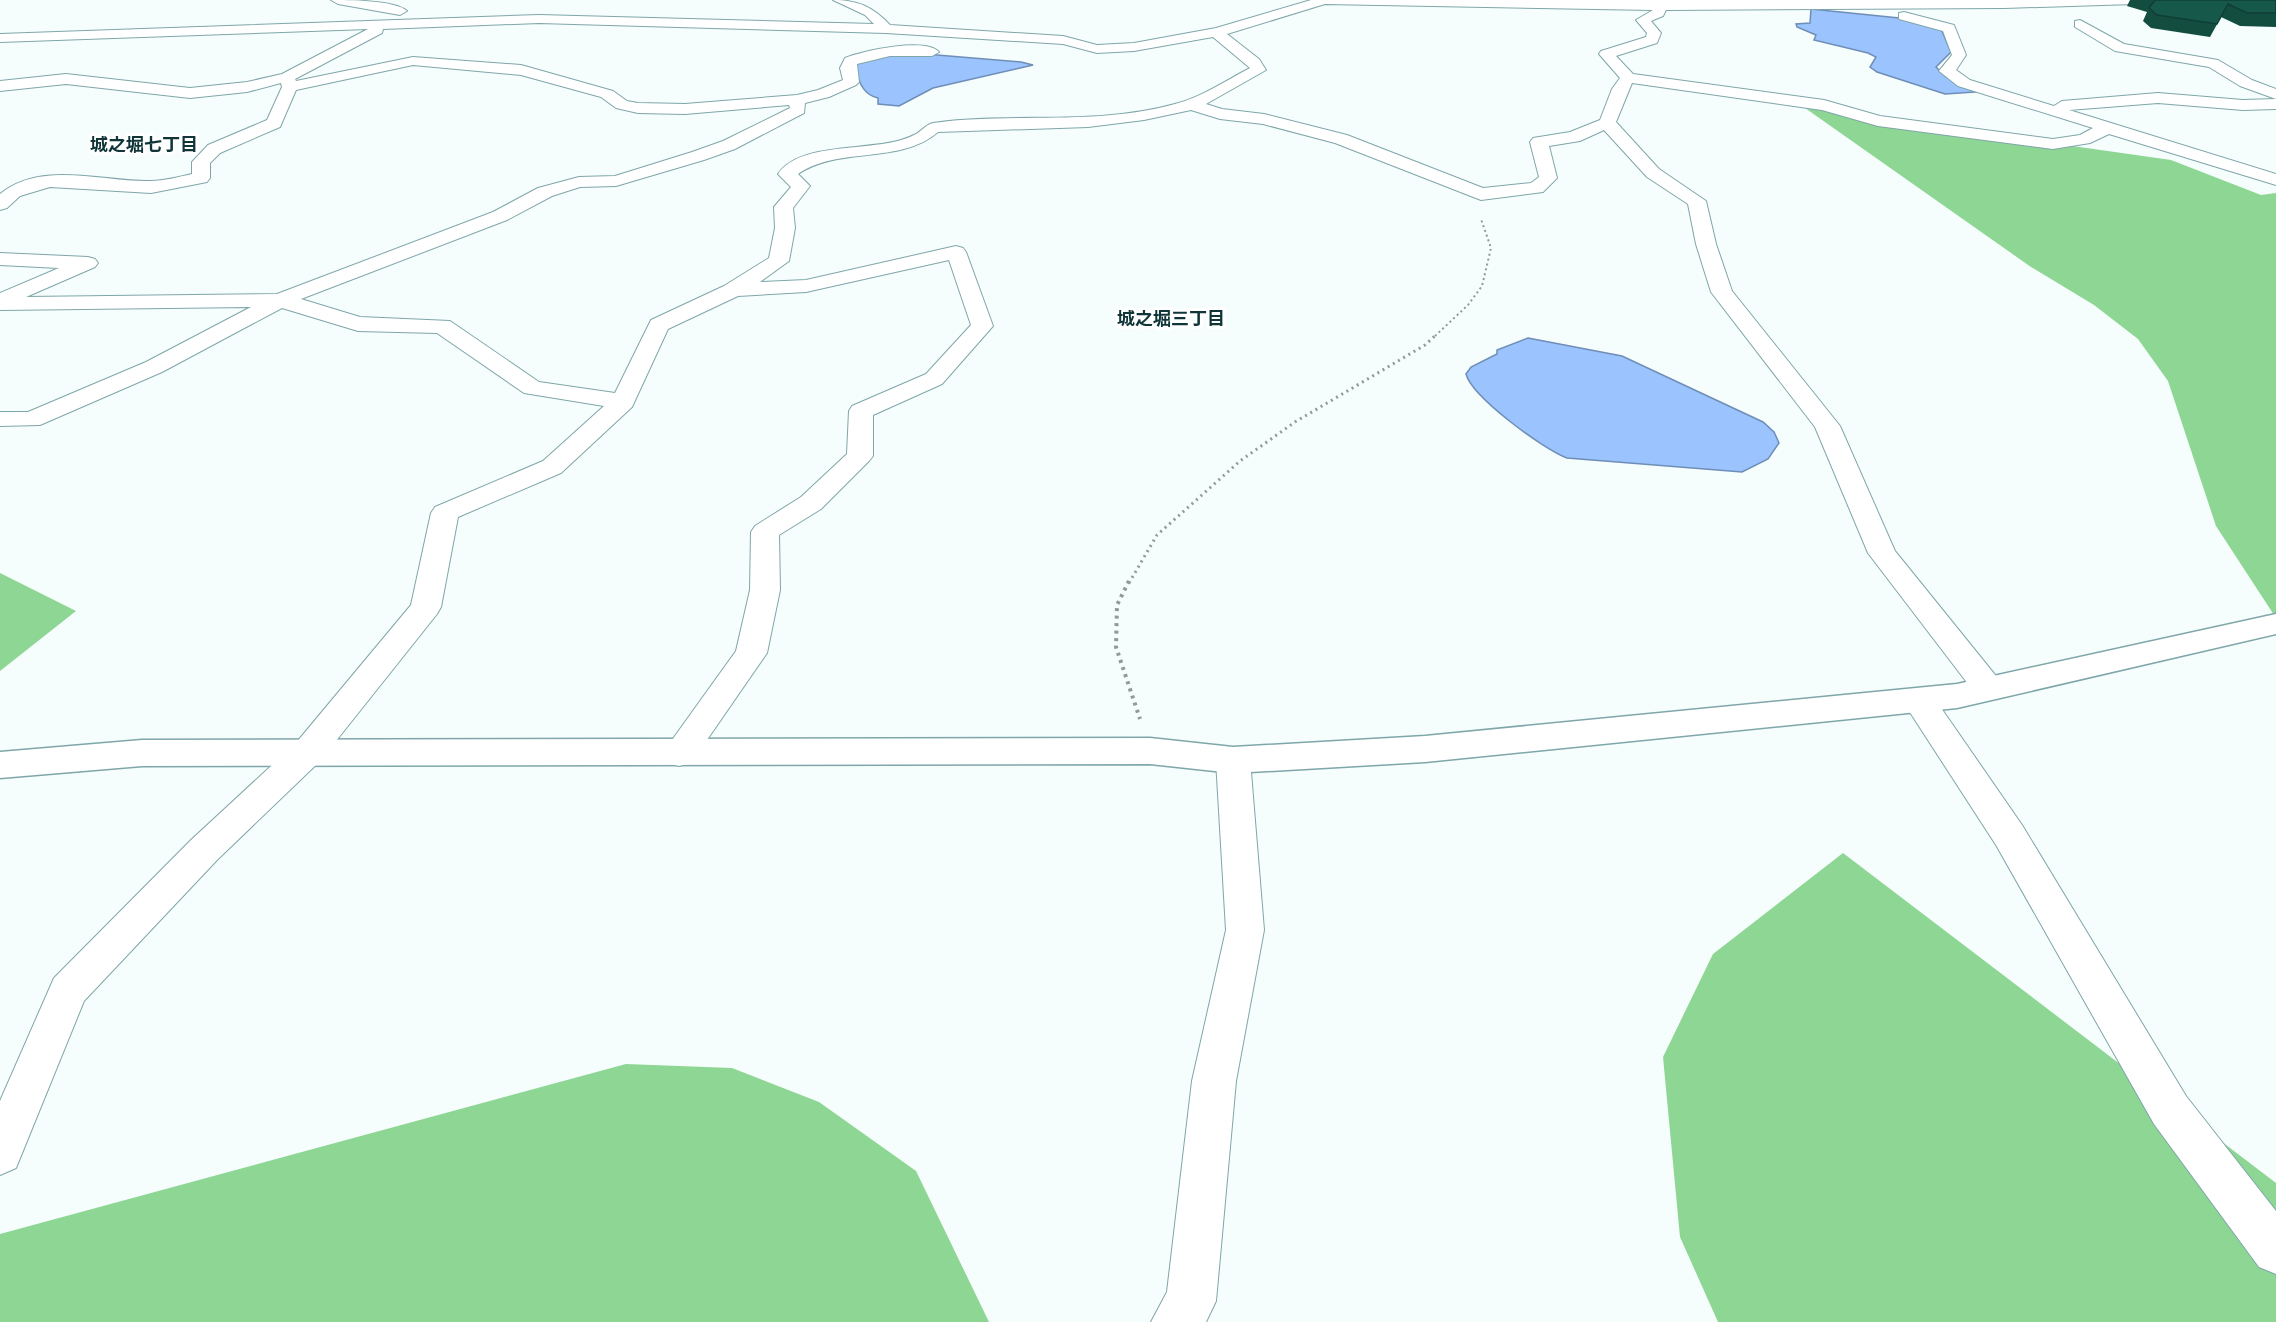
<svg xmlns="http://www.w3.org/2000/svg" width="2276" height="1322" font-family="'Exo 2','Noto Sans JP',sans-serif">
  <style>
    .forest { fill: #8ed694 }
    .water { fill: #9bc3fd; stroke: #6e8eb7; stroke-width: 1.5 }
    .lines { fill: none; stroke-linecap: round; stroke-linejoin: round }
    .minor-casing { stroke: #7fa6a9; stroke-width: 2 }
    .tertiary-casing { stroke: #7fa6a9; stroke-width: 3 }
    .path-far2 { stroke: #8f9a9a; stroke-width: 2; stroke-dasharray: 2 3; stroke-linecap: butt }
    .path-far1 { stroke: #8f9a9a; stroke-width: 3; stroke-dasharray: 2 4; stroke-linecap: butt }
    .path { stroke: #8f9a9a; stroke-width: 4; stroke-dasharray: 3 4.5; stroke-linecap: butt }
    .minor { fill: #fff; fill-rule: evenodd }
    .tertiary { fill: #fff; fill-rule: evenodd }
    .wall { fill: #134d40 }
    .building { fill: #16594a; stroke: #0f3e34; stroke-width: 1.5 }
    .labels { text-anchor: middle; stroke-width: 6; stroke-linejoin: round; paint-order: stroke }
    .far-neighbourhood-label { font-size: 18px; font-weight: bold; fill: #0f3538; stroke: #fff }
  </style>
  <rect width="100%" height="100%" fill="#f5fdfd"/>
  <g class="forest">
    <path d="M1805,108L2171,160L2261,195L2276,193V618L2216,526L2168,381L2138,339L2094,305L2031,267Z"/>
    <path d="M0,573L76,611L0,671Z"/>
    <path d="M1843,853L2276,1183V1322H1718L1680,1237L1663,1057L1713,954Z"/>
    <path d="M626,1064L732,1068L819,1102L916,1171L989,1322H0V1234Z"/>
  </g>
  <g class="water">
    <path d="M1811,9L1919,20L1941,29L1951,52L1936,67L1946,77L1976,92L1945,94L1877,72L1870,67L1876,57L1868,53L1814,40L1816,35L1797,27L1796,24L1810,23Z"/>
    <path d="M901,52L1021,62L1033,65L933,88L899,106L878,104V98C863,95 858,82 856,67L859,61Z"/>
    <path d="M1528,338L1622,356L1763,422L1774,432L1779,443L1768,459L1742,472L1567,458C1543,449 1472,397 1466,374L1471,367L1497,354V350Z"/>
  </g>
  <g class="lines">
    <g class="minor-casing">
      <g id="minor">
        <path d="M331,0C349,0 395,0 407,11L400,15L338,4Z"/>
        <path d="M833,0C858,0 873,7 890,25L1063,36L1097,45L1134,43L1216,28L1311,0H2141L2134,4L2004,8L1666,10L1663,16L1651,21L1661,33L1657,43L1616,56L1633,74L1824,100L1880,116L2053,139L2080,135L2093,128L1958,86L1939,71L1952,55L1943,31L1899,19V13L1904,12L1954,25L1966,55L1956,70L1970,80L2054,106L2062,101L2158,93L2243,100L2276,99V109L2243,110L2158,103L2069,110L2276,174V185L2109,134L2090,143L2053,149L1878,126L1822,110L1632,83L1616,122L1659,169L1706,201L1716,244L1732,291L1840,426L1895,551L2000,681L2005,689L2000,697L1989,700L1978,697L1868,553L1815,427L1711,292L1696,244L1688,204L1647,177L1604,130L1580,141L1549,146L1557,178L1543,192L1481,200L1335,143L1263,124L1220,119L1191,110L1144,120L1088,127L938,132C900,165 838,146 798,174L810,186L793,208L795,228L789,261L760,282L806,280L956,246L963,248L966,252L993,326L942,384L873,415V456L869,461L821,509L779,535L780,590L767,653L691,763L679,766L667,763L662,754L736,651L750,590L751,532L755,526L801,497L847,454L849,411L852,406L926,374L971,325L949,260L806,292L738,296L668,329L632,407L561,473L458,517L441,607L437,614L320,761L217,860L84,1001L16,1168L0,1175V1101L54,978L191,840L296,743L411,605L431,513L435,507L543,461L604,406L524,393L437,333L358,331L282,308L162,372L40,425L0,426V412H28L146,362L251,307L0,310V293L59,268L0,265V253L88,257L95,259L98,263L95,267L26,297L277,294L493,212L538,188L579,177L615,176L692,152L723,141L790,108L789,105L685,114L638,113L616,108L601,97L521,75L413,65L296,90L280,127L220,153L210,163V178L207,182L151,193L50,187L20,196L7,208L0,210V194C41,160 103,182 150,181C164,181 178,177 192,174V162L208,145L267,120L282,87L281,83L247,92L190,98L66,84L0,91V81L66,74L190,88L247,82L282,74L368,29L0,42V34L539,15L874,24L865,15ZM1325,4L1653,10L1636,20L1647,33L1646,37L1601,51L1599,54L1620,78L1612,89L1600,120L1570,132L1533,138L1530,142L1539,177L1531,183L1483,188L1347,135L1264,114L1222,109L1206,104L1266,70L1259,59L1227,34ZM539,23L886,33L1063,44L1097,53L1134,51L1213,37L1250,68C1225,81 1202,97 1175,104C1096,126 1013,112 933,123C925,125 921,132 914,135C877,154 802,139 778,174L791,187L774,207L775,228L769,258L724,286L651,320L615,393L539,382L450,321L360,317L301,299L507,220L552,196L580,187L616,186L704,160L735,149L804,113L805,103L829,97L856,85L859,82L857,64L890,56H932L939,52C925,37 863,51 845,58L840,68L843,80L818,90L797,95L685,104L638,103L627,101L613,91L521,65L413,57L296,81L295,79L382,33L383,29Z"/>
        <path d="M2080,20L2124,44L2218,60L2252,80L2276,89V99L2240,86L2209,67L2115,51L2075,27V21Z"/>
        <path d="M1918,689L1930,692L2022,825L2186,1096L2276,1211V1274L2259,1267L2154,1124L1996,845L1902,700L1906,692Z"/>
        <path d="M1233,748L1245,751L1250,760L1264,930L1236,1081L1216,1301L1206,1322H1151L1167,1292L1192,1081L1226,930L1216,760L1221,751Z"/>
      </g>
    </g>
    <g class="tertiary-casing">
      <path id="tertiary" d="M2276,614V634L1957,708L1425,762L1233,773L1150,764L142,766L0,778V752L142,740L1150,738L1233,747L1425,736L1957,684Z"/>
    </g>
    <path class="path-far2" d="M1435,336L1468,305L1482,286L1491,248L1481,219"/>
    <path class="path-far1" d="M1129,583L1157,535L1240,461L1295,422L1425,345L1437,334"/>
    <path class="path" d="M1129,581L1117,605L1116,647L1140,719"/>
    <use href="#minor" class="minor"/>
    <use href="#tertiary" class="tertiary"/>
  </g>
  <path class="wall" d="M2130,0H2276V27L2240,26L2221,17L2210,37L2151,28L2143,21L2147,12L2127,6Z"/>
  <path class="building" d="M2155,0H2276V13H2247L2228,4L2217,24L2157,15L2149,8Z"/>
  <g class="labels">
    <g class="far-neighbourhood-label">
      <text x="144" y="151">城之堀七丁目</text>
      <text x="1171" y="325">城之堀三丁目</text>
    </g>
  </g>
</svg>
